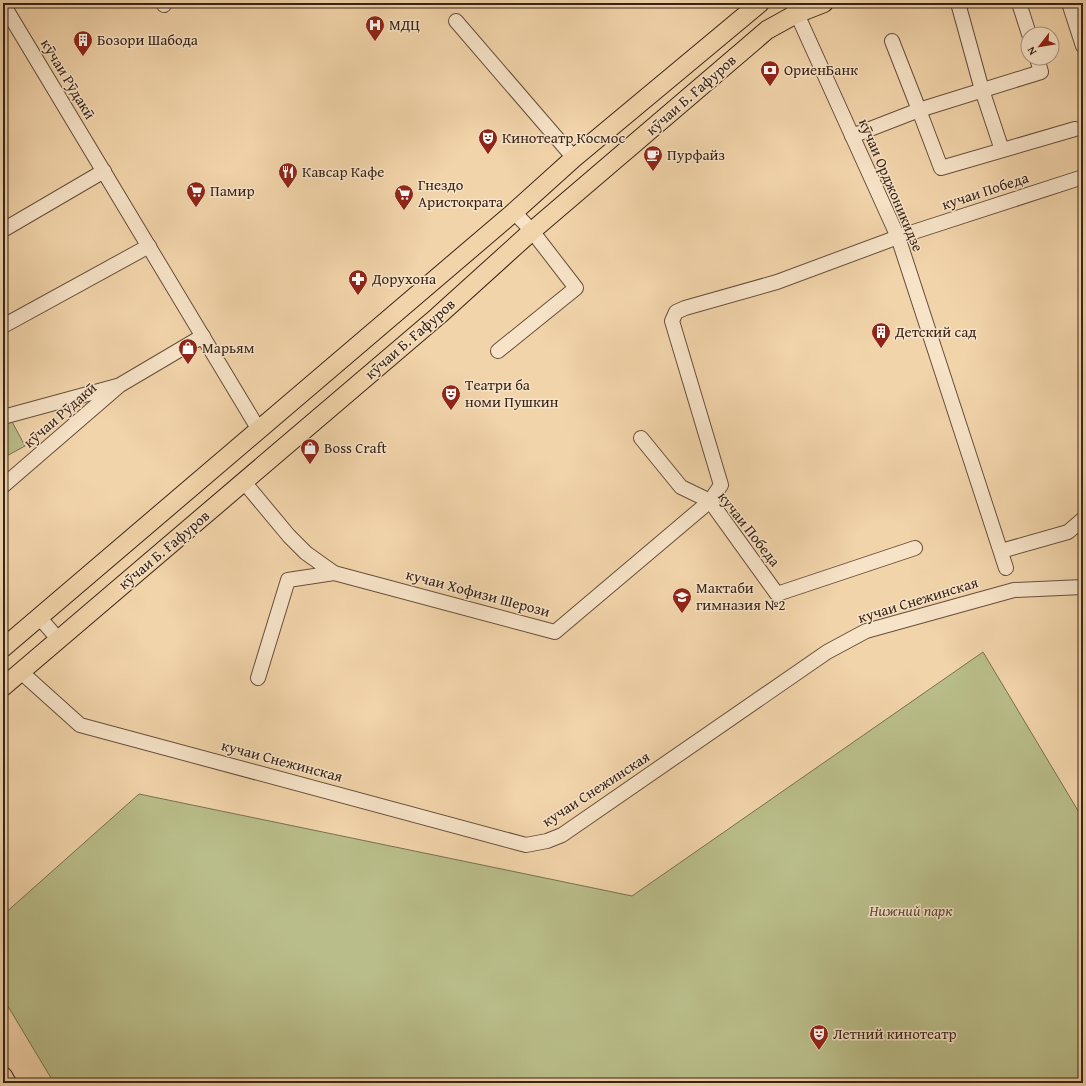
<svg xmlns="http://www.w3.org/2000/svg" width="1086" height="1086" font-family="'Gentium Book Plus',serif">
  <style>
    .green { fill: #b9bd89; stroke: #787050 }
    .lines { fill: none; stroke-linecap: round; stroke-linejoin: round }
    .minor-casing { stroke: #664f3c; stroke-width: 16 }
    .major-casing { stroke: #382317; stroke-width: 20 }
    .minor { stroke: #f7e3c8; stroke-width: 14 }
    .major { stroke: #f2d4aa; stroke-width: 18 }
    .labels { text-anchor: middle; stroke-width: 3; stroke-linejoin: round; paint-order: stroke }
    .poi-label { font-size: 15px; fill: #382317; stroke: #f7e3c8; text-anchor: start }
    .street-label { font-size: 15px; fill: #382317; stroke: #f7e3c8 }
    .park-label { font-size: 15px; font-style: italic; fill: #584a34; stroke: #f7e3c8 }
  </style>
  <rect width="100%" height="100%" fill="#f2d4aa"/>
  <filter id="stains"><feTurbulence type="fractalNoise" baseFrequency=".005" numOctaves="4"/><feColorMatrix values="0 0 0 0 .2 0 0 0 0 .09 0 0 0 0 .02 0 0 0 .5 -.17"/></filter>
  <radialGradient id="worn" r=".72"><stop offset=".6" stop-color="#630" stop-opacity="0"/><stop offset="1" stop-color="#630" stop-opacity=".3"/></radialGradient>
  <g class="green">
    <path d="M10,418L25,446L3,458V421Z"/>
    <path d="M983,652L1083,819V1083H54L3,998V915L139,794L632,896Z"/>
  </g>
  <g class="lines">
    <g class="minor-casing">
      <g id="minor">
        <path d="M163,3L164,5"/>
        <path d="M792,3L898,237L1006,568"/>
        <path d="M958,3L982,90L1002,150"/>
        <path d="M1019,3L1029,34"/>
        <path d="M1069,3L1083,46"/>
        <path d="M3,4L259,430"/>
        <path d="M456,21L574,158"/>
        <path d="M892,41L919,110L1041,72L1037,58"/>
        <path d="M852,136L919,110L941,168L1075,129"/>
        <path d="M3,230L104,171"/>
        <path d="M3,326L149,246"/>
        <path d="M498,351L576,288L532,231L514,212"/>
        <path d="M3,417L117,386"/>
        <path d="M641,438L681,487L710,501L777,594L915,548"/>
        <path d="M244,482L289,536L306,553L334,573L288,580L258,678"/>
        <path d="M3,486L120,385L203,336"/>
        <path d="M1001,551L1068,532L1083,519"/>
        <path d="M334,573L555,632L710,501L721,485L672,321L676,312L685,308L777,282L898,237L1083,177"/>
        <path d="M39,617L59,640"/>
        <path d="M21,672L80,725L526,845L547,841L562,835L827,652L866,631L1014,590L1083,587"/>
      </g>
    </g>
    <g class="major-casing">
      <g id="major">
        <path d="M3,648L514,212L574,158L760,3"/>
        <path d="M3,687L438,316L532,231L767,30L796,14L824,3"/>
        <path d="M3,1076L7,1083"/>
      </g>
    </g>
    <use href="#minor" class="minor"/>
    <use href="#major" class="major"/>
  </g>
  <defs>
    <g id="hospital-pin" transform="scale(1)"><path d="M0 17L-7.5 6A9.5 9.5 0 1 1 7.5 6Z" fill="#8f2418" stroke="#f7e3c8"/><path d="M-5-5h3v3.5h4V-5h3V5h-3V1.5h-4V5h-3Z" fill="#fff"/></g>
    <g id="building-pin" transform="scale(1)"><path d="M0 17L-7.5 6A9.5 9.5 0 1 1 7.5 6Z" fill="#8f2418" stroke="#f7e3c8"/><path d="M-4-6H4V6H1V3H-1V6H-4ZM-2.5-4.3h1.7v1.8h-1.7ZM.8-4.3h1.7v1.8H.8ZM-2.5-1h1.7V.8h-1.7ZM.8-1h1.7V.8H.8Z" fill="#fff"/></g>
    <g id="bank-pin" transform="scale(1)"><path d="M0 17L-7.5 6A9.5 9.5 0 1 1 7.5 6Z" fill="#8f2418" stroke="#f7e3c8"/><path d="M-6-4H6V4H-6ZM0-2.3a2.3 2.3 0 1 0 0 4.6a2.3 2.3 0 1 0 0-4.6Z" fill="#fff"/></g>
    <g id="theatre-pin" transform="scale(1)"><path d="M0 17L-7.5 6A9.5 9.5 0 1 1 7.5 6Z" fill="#8f2418" stroke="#f7e3c8"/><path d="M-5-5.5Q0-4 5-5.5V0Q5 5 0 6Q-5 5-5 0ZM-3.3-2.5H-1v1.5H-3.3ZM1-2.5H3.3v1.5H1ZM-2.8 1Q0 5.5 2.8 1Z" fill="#fff"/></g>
    <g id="cafe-pin" transform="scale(1)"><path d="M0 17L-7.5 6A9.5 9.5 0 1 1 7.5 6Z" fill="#8f2418" stroke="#f7e3c8"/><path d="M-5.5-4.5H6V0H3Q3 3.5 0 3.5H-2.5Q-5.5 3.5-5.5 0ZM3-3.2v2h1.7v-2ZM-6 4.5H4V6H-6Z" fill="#fff"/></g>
    <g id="restaurant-pin" transform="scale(1)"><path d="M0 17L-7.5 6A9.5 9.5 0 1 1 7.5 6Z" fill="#8f2418" stroke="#f7e3c8"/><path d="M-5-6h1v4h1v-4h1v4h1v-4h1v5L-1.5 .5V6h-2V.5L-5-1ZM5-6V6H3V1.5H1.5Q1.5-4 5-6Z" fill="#fff"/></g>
    <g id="supermarket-pin" transform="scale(1)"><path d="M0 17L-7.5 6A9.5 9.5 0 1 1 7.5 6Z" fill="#8f2418" stroke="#f7e3c8"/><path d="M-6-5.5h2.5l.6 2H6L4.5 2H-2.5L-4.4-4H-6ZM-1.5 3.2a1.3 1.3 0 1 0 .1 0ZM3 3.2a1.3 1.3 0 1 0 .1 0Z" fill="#fff"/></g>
    <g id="pharmacy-pin" transform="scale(1)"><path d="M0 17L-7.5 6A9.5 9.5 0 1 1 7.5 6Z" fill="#8f2418" stroke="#f7e3c8"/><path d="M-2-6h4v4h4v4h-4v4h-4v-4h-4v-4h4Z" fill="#fff"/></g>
    <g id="shop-pin" transform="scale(1)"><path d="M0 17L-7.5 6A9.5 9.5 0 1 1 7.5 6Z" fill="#8f2418" stroke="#f7e3c8"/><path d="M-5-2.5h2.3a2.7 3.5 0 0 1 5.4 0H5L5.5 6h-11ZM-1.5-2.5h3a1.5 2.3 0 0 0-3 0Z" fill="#fff"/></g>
    <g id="school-pin" transform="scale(1)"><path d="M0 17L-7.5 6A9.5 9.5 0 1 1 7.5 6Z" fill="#8f2418" stroke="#f7e3c8"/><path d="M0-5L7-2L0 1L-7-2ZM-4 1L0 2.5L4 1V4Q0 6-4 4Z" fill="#fff"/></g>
  </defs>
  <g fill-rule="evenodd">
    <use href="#hospital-pin" x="375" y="25"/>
    <use href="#building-pin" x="83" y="40"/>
    <use href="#bank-pin" x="770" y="70"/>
    <use href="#theatre-pin" x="488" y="138"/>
    <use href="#cafe-pin" x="653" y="155"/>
    <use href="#restaurant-pin" x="288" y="172"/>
    <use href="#supermarket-pin" x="196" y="191"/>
    <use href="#supermarket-pin" x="404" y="194"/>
    <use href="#pharmacy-pin" x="358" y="279"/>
    <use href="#building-pin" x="881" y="332"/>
    <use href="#shop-pin" x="188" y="348"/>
    <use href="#theatre-pin" x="451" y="394"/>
    <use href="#shop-pin" x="310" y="448"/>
    <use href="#school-pin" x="682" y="597"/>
    <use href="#theatre-pin" x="819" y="1034"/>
  </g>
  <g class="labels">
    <g class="poi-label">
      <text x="389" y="30">МДЦ</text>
      <text x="97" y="45">Бозори Шабода</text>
      <text x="784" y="75">ОриенБанк</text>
      <text x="502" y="143">Кинотеатр Космос</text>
      <text x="667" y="160">Пурфайз</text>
      <text x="302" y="177">Кавсар Кафе</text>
      <text x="418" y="190">Гнездо<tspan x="418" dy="17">Аристократа</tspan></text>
      <text x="210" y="196">Памир</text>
      <text x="372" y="284">Дорухона</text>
      <text x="895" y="337">Детский сад</text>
      <text x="202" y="353">Марьям</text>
      <text x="465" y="390">Театри ба<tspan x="465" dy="17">номи Пушкин</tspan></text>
      <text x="324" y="453">Boss Craft</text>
      <text x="696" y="593">Мактаби<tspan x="696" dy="17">гимназия №2</tspan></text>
      <text x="833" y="1039">Летний кинотеатр</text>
    </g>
    <g class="street-label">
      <text transform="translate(68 79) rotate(59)" y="5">кӯчаи Рӯдакӣ</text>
      <text transform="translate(691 95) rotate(-41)" y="5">кӯчаи Б. Ғафуров</text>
      <text transform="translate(891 185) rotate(67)" y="5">кӯчаи Орджоникидзе</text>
      <text transform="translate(985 191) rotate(-18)" y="5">кучаи Победа</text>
      <text transform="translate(410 339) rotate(-41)" y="5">кӯчаи Б. Ғафуров</text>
      <text transform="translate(60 415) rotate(-41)" y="5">кӯчаи Рӯдакӣ</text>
      <text transform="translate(749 529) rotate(52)" y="5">кучаи Победа</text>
      <text transform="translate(164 550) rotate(-40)" y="5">кӯчаи Б. Ғафуров</text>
      <text transform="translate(478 593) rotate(15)" y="5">кучаи Хофизи Шерози</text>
      <text transform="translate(918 600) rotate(-17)" y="5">кучаи Снежинская</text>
      <text transform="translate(282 761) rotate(15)" y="5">кучаи Снежинская</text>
      <text transform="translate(596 789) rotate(-33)" y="5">кучаи Снежинская</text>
    </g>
    <g class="park-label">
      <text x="911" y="916">Нижний парк</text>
    </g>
  </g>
  <rect width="1086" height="1086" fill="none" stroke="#f2d4aa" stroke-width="16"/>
  <rect x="4" y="4" width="1078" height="1078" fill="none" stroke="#382317" stroke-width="2"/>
  <rect x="8" y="8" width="1070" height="1070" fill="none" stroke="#382317"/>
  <g transform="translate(1040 46) rotate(239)"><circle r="19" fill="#f7e3c8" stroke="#ab9681"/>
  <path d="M0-3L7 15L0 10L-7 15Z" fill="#8f2418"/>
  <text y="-6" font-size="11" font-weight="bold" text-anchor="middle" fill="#382317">N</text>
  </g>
  <rect width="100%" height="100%" filter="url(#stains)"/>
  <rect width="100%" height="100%" fill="url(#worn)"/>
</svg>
